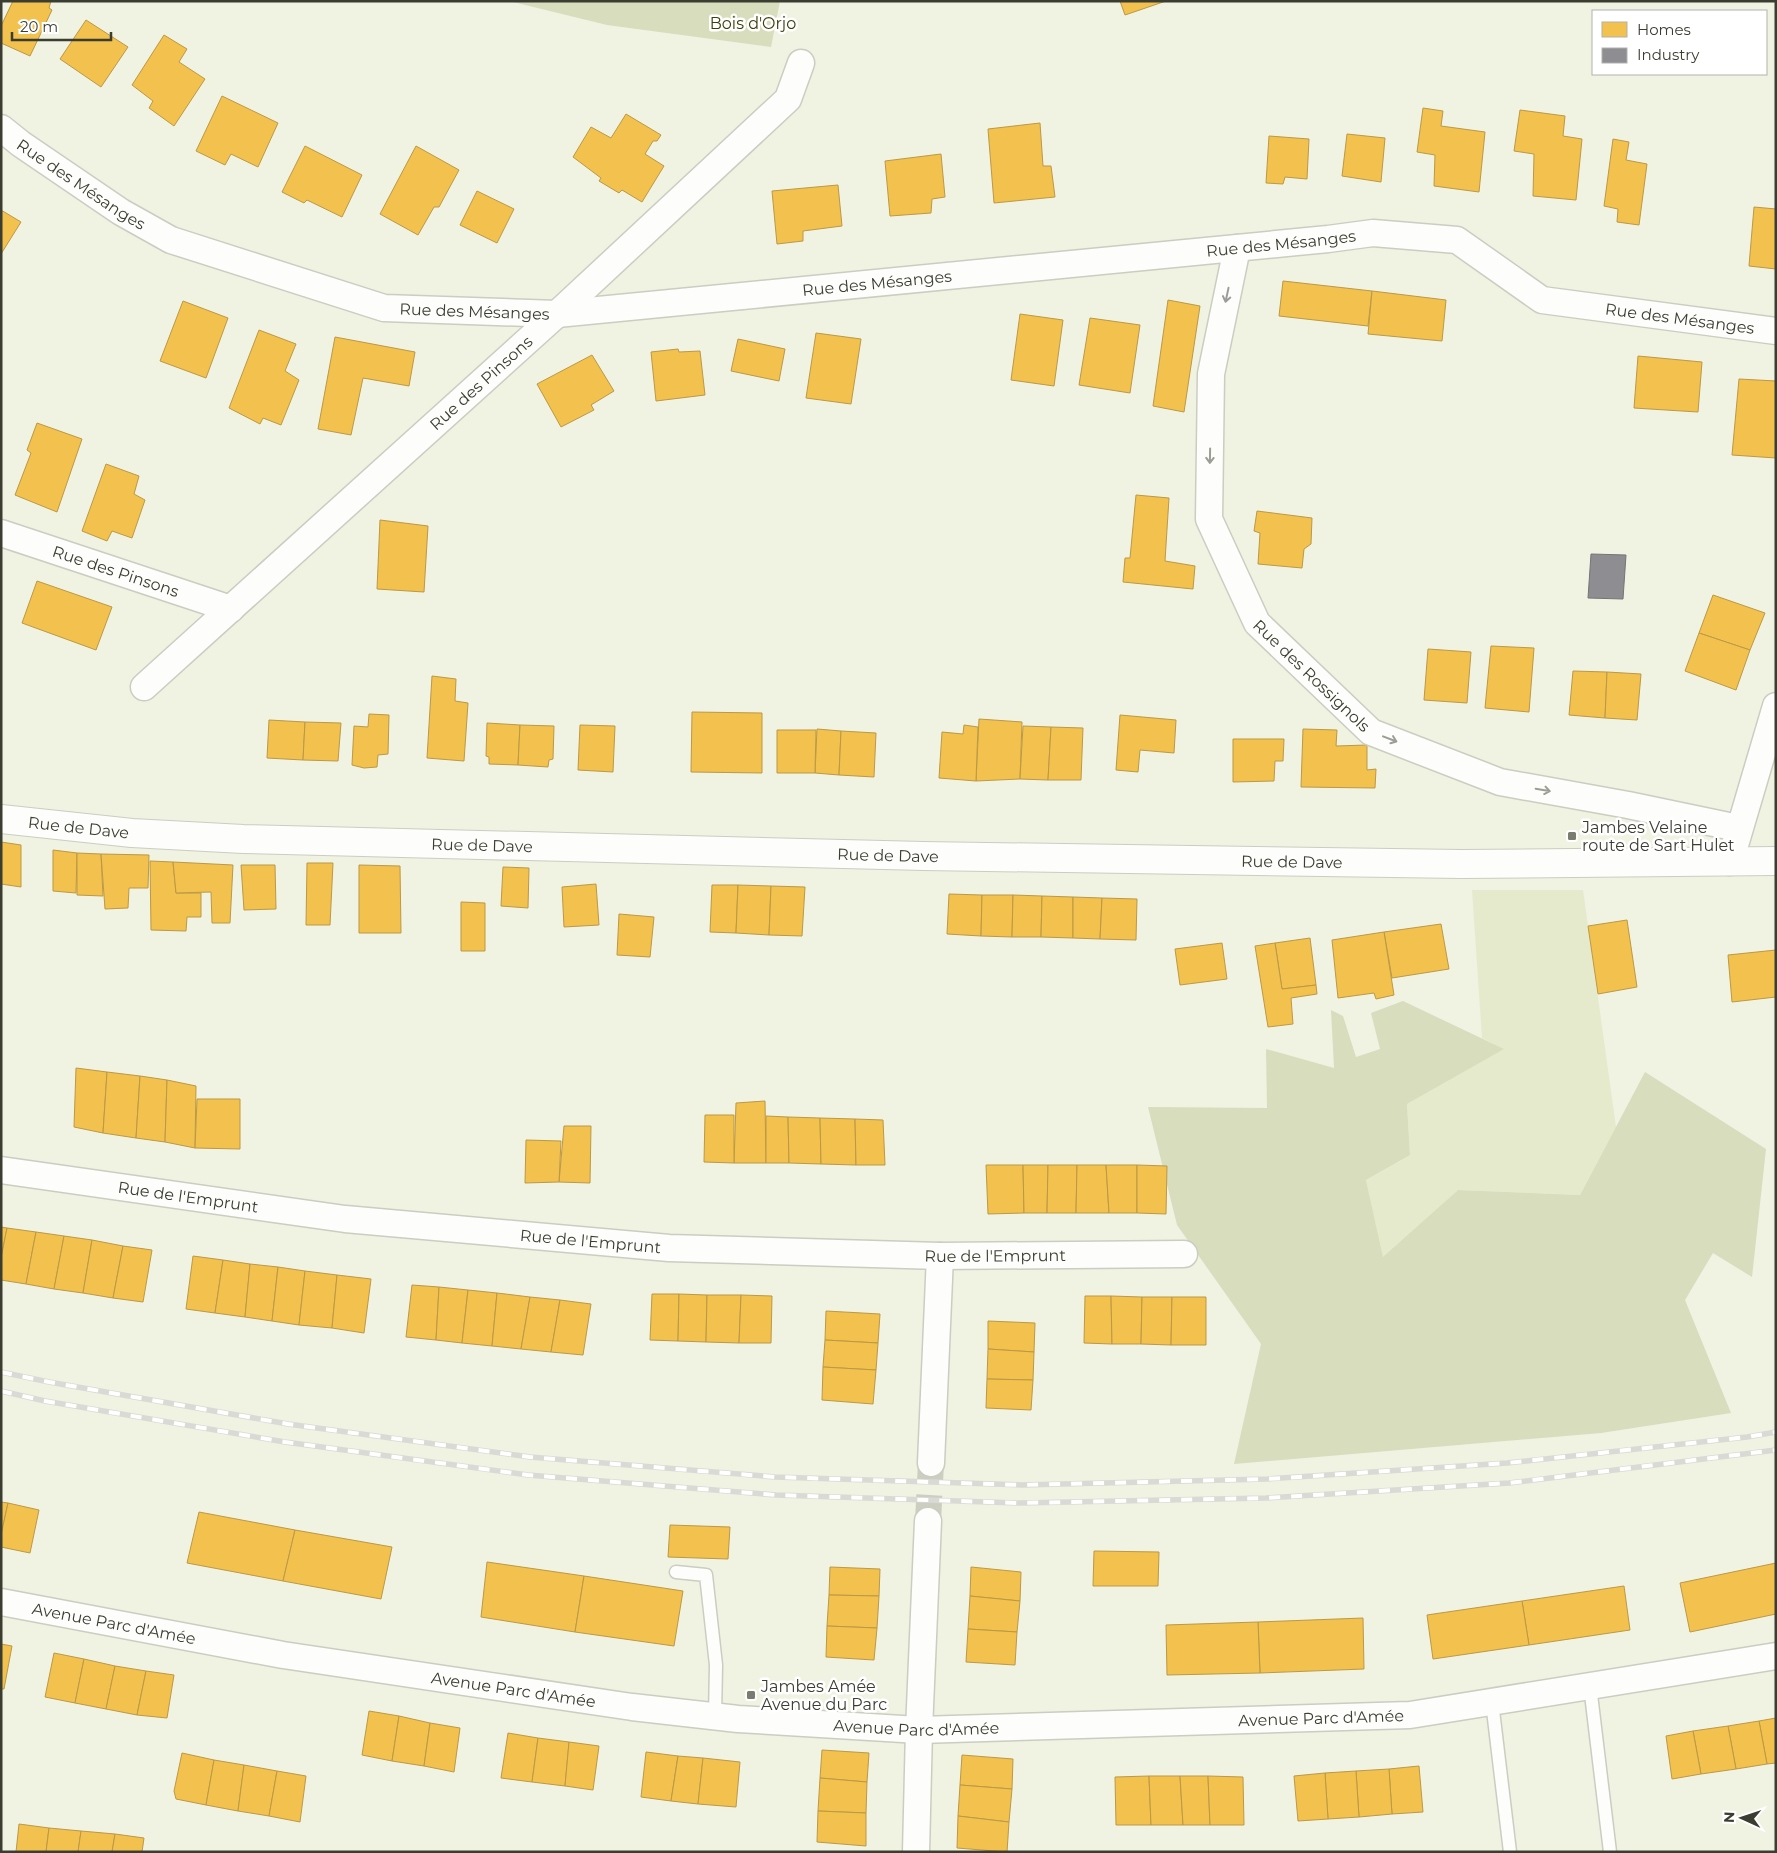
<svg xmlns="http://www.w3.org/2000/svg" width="1777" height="1853" font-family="Montserrat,sans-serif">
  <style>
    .green { fill: #e6eacc }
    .forest { fill: #d8ddbd }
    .homes { fill: #f2c14e; stroke: #bb9945 }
    .industry { fill: #8d8d92; stroke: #747575 }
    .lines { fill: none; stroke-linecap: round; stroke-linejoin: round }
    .street-tunnel { stroke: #cccebf; stroke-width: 26; stroke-dasharray: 26 13; stroke-linecap: butt }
    .lane-casing { stroke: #cbcdc1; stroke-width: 15 }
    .street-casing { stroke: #cbcdc1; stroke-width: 29 }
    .secondary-casing { stroke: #cbcdc1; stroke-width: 30 }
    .lane { stroke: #fdfdfb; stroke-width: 12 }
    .street { stroke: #fdfdfb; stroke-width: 26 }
    .secondary { stroke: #fdfdfb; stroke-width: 28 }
    .rail-casing { stroke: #d9dad5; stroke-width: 5.5 }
    .rail { stroke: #fff; stroke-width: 4; stroke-dasharray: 11; stroke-linecap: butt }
    .oneway { stroke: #9c9d96 }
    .poi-dot { fill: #7a7c6f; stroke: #fff; stroke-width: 2 }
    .labels { text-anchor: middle; stroke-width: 5; stroke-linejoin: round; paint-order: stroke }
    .park-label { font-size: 16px; fill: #3b3f0a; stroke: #fff }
    .street-label { font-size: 16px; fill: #3b3d31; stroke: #fff }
    .poi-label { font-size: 16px; fill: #3b3d31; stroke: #fff; text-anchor: start }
  </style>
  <rect width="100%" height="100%" fill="#f0f2e2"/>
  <path class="green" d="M1472,890H1583L1616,1127L1580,1195L1458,1190L1383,1258L1366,1180L1410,1155L1407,1104L1503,1049L1482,1038Z"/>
  <g class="forest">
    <path d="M509,1H780L771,47L607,25Z"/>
    <path d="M1403,1001L1504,1049L1407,1104L1410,1155L1366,1180L1383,1257L1458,1190L1580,1195L1645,1072L1766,1149L1752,1277L1713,1253L1685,1300L1731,1413L1601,1433L1234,1464L1261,1344L1177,1225L1148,1107L1267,1108L1266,1049L1334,1068L1331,1010L1343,1016L1356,1057L1380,1049L1371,1013Z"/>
  </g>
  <g class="homes">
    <path d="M13,1H51L49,8L52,10L30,56L1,43V26Z"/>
    <path d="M1120,1H1166L1125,15Z"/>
    <path d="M86,20L128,47L101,87L60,59Z"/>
    <path d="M164,35L187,49L179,62L205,79L174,126L149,108L153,101L132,85Z"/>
    <path d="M222,96L278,123L258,167L231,154L225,165L196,151Z"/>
    <path d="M1423,108L1443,111L1441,126L1485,132L1479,192L1434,186L1435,155L1417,152Z"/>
    <path d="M1520,110L1565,116L1563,136L1582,139L1576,200L1533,196L1534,154L1514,151Z"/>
    <path d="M626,114L661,135L657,141H653L645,154L664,166L642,202L622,190L619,193L599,181L601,178L573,157L591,127L611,138Z"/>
    <path d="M1040,123L1043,166H1051L1055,197L994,203L988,129Z"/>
    <path d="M1347,134L1385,138L1381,182L1342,176Z"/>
    <path d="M1269,136L1309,139L1307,179L1285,177L1283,184L1266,183Z"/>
    <path d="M1613,139L1629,142L1626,160L1647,164L1639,225L1617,222L1618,209L1604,206Z"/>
    <path d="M305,146L362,175L342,217L307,200L304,203L282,192Z"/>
    <path d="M416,146L459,170L439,207H434L418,235L380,214Z"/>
    <path d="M941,154L945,197L932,199L931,213L890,216L885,161Z"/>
    <path d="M838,185L842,226L803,231V241L777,244L772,191Z"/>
    <path d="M477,191L514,209L497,243L460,225Z"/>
    <path d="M1754,207L1776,209V269L1749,266Z"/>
    <path d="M1,210L21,222L1,254Z"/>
    <path d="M1283,281L1372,291L1368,326L1279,316Z"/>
    <path d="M1372,291L1446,300L1442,341L1368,334Z"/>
    <path d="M1168,300L1200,306L1184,412L1153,406Z"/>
    <path d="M183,301L228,318L206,378L160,361Z"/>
    <path d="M1020,314L1063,320L1054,386L1011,380Z"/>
    <path d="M1090,318L1140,325L1130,393L1079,385Z"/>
    <path d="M259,330L296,344L285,371L299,380L281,425L263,418L260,424L229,408Z"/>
    <path d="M816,333L861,339L851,404L806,398Z"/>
    <path d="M335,337L415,352L409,386L363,378L351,435L318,429Z"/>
    <path d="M738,339L785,349L779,381L731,371Z"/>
    <path d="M678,349L679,352L700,351L705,395L656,401L651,352Z"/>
    <path d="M592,355L614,391L591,405L594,410L561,427L537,384Z"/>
    <path d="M1638,356L1702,362L1698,412L1634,408Z"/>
    <path d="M1739,379L1776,381V458L1732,455Z"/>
    <path d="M37,423L82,439L57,512L15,495L31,453L27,450Z"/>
    <path d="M106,464L139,476L134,494L145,500L132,538L112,531L107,541L82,531Z"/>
    <path d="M1136,495L1169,498L1165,561L1195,566L1193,589L1123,582L1125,558H1130Z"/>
    <path d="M1257,511L1312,518L1311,544L1304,549L1302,568L1258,564L1260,533L1254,531Z"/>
    <path d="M380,520L428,526L424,592L377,589Z"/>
    <path d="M37,581L112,607L96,650L22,623Z"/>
    <path d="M1713,595L1765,613L1750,650L1699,633Z"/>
    <path d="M1699,633L1750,650L1736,690L1685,671Z"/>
    <path d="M1491,646L1534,648L1529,712L1485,708Z"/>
    <path d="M1428,649L1471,652L1467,703L1424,700Z"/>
    <path d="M1573,671L1607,672L1605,718L1569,715Z"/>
    <path d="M1607,672L1641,674L1637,720L1605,718Z"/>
    <path d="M432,676L456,679L455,701L468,703L464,761L427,758Z"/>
    <path d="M692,712L762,713V773L691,772Z"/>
    <path d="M369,714L389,715L388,754L378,755L377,767L364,768L352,765L354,726L368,727Z"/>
    <path d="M1120,715L1176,720L1174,753L1140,750L1138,772L1116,770Z"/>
    <path d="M979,719L1022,722L1020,779L976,781Z"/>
    <path d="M269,720L305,722L303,760L267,758Z"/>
    <path d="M305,722L341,723L338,761L303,760Z"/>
    <path d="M487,723L520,725L518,765L489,764V757L486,756Z"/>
    <path d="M520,725L554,726L553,759L549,760L548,767L518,765Z"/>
    <path d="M580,725L615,726L613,772L578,770Z"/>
    <path d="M964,725L978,727L976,781L939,778L942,732L963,734Z"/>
    <path d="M1023,726L1051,727L1048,780L1020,779Z"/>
    <path d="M1051,727L1083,728L1081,780H1048Z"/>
    <path d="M817,729L841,731L839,775L815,773Z"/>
    <path d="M1303,729L1337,730L1336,746L1367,745V770L1376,769L1375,788L1301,787Z"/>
    <path d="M777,730H816L815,773H777Z"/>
    <path d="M841,731L876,733L874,777L839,775Z"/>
    <path d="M1233,739H1284L1283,761H1275L1274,781L1233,782Z"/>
    <path d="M1,842L21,845V887L1,884Z"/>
    <path d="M53,850L77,853L76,893L53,891Z"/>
    <path d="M77,853L101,854L103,896L77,895Z"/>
    <path d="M101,854L149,855L148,888H129L128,908L105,909Z"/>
    <path d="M150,861L173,862L176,893H201V917H187L186,931L151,930Z"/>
    <path d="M173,862L233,865L230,923H212L211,892L176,893Z"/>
    <path d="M307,863H333L330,925H306Z"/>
    <path d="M241,865H275L276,909L244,910Z"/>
    <path d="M359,865L400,866L401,933H359Z"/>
    <path d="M503,867L529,868L528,908L501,906Z"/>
    <path d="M596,884L599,925L564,927L562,887Z"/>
    <path d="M712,885H738L736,933L710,932Z"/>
    <path d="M738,885L771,886L769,935L736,933Z"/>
    <path d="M771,886L805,887L802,936L769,935Z"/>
    <path d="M949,894L982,895L981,936L947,934Z"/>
    <path d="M982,895H1013L1012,937L981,936Z"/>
    <path d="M1013,895L1042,896L1041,937H1012Z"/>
    <path d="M1042,896L1073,897V938L1041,937Z"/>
    <path d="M1073,897L1102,898L1100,939L1073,938Z"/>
    <path d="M1102,898L1137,899L1136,940L1100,939Z"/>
    <path d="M461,902L485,903V951H461Z"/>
    <path d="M619,914L654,917L650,957L617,955Z"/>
    <path d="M1627,920L1637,987L1598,994L1588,926Z"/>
    <path d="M1441,924L1449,969L1392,978L1384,932Z"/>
    <path d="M1384,932L1394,995L1376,999L1374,993L1338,998L1332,940Z"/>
    <path d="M1310,938L1316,985L1282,989L1275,943Z"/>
    <path d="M1222,943L1227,979L1180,985L1175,949Z"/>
    <path d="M1275,943L1282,989L1316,985L1317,994L1291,998L1293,1024L1268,1027L1255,946Z"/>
    <path d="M1776,950V997L1732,1002L1728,955Z"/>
    <path d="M76,1068L107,1072L103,1133L74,1127Z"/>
    <path d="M107,1072L140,1076L136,1138L103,1133Z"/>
    <path d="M140,1076L167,1080L165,1142L136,1138Z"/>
    <path d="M167,1080L196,1086L195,1148L165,1142Z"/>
    <path d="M197,1099H240V1149L195,1148Z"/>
    <path d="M765,1101L766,1163H734L736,1103Z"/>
    <path d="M705,1115H734V1163L704,1162Z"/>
    <path d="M766,1116L788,1117L789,1163H766Z"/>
    <path d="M788,1117L820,1118L821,1164L789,1163Z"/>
    <path d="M820,1118L855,1119L856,1165L821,1164Z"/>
    <path d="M855,1119L883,1120L885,1165H856Z"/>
    <path d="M564,1126H591L590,1183L559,1182Z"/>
    <path d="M526,1140L561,1141L559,1182L525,1183Z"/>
    <path d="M986,1165H1023L1024,1213L988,1214Z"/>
    <path d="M1023,1165H1048L1047,1213H1024Z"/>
    <path d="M1048,1165H1077L1076,1213H1047Z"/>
    <path d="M1077,1165H1106L1109,1213H1076Z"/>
    <path d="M1106,1165H1137V1213H1109Z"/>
    <path d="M1137,1165L1167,1166L1166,1214L1137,1213Z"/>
    <path d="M1,1227L7,1228L1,1258Z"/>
    <path d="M7,1228L36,1232L26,1284L1,1280V1258Z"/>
    <path d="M36,1232L64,1236L54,1289L26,1284Z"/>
    <path d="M64,1236L92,1240L83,1293L54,1289Z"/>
    <path d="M92,1240L123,1246L113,1298L83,1293Z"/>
    <path d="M123,1246L152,1250L143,1302L113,1298Z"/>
    <path d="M193,1256L223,1260L215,1313L186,1309Z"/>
    <path d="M223,1260L250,1264L245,1317L215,1313Z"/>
    <path d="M250,1264L278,1267L272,1321L245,1317Z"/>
    <path d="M278,1267L305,1271L299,1325L272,1321Z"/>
    <path d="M305,1271L337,1275L332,1328L299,1325Z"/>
    <path d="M337,1275L371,1279L364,1333L332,1328Z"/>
    <path d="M412,1285L439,1287L436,1340L406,1337Z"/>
    <path d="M439,1287L468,1290L462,1343L436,1340Z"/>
    <path d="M468,1290L497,1293L492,1346L462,1343Z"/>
    <path d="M497,1293L530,1297L521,1349L492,1346Z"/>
    <path d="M652,1294H679L678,1341L650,1340Z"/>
    <path d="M679,1294L707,1295L706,1342L678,1341Z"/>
    <path d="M707,1295H741L739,1343L706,1342Z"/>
    <path d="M741,1295L772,1296L771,1343H739Z"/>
    <path d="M1085,1296H1111L1112,1344L1084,1343Z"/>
    <path d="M1111,1296L1142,1297L1141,1344H1112Z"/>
    <path d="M530,1297L560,1300L551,1352L521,1349Z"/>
    <path d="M1142,1297H1172L1171,1345L1141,1344Z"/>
    <path d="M1172,1297H1206V1345H1171Z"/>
    <path d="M560,1300L591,1304L583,1355L551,1352Z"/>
    <path d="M826,1311L880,1314L878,1343L825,1340Z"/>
    <path d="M988,1321L1035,1323L1034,1352L988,1349Z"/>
    <path d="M825,1340L878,1343L876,1370L823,1367Z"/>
    <path d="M988,1349L1034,1352L1033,1380L987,1379Z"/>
    <path d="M823,1367L876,1370L873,1404L822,1400Z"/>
    <path d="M987,1379L1033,1380L1031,1410L986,1408Z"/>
    <path d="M1,1502L8,1503L1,1535Z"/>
    <path d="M8,1503L39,1510L30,1553L1,1547V1535Z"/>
    <path d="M199,1512L295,1530L283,1581L187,1563Z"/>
    <path d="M670,1525L730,1527L728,1559L668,1557Z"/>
    <path d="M295,1530L392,1547L381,1599L283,1581Z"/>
    <path d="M1094,1551L1159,1552L1158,1586H1093Z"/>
    <path d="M487,1562L584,1576L575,1632L481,1617Z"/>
    <path d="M1776,1563V1614L1690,1632L1680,1583Z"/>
    <path d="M830,1567L880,1569L879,1596L829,1595Z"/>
    <path d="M971,1567L1021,1572L1020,1601L970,1596Z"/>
    <path d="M584,1576L683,1591L674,1646L575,1632Z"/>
    <path d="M1624,1586L1630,1630L1529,1645L1522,1601Z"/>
    <path d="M829,1595L879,1596L877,1628L827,1626Z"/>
    <path d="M970,1596L1020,1601L1017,1632L968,1629Z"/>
    <path d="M1522,1601L1529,1645L1433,1659L1427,1615Z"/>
    <path d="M1363,1618L1364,1669L1260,1673L1258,1622Z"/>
    <path d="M1258,1622L1260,1673L1167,1675L1166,1625Z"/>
    <path d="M827,1626L877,1628L874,1660L826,1657Z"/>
    <path d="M968,1629L1017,1632L1015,1665L966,1662Z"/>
    <path d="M1,1644L12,1646L4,1689H1Z"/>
    <path d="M54,1653L84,1659L75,1703L45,1697Z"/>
    <path d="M84,1659L115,1666L106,1709L75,1703Z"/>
    <path d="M115,1666L146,1671L137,1715L106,1709Z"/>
    <path d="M146,1671L174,1675L167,1718L137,1715Z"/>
    <path d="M369,1711L399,1716L392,1761L362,1755Z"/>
    <path d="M399,1716L430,1723L424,1766L392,1761Z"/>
    <path d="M1776,1718V1763L1767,1764L1759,1721Z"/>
    <path d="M1759,1721L1767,1764L1736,1769L1728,1726Z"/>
    <path d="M430,1723L460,1728L454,1772L424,1766Z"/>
    <path d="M1728,1726L1736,1769L1701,1774L1693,1731Z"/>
    <path d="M1693,1731L1701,1774L1672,1779L1666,1736Z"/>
    <path d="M508,1733L538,1738L532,1782L501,1778Z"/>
    <path d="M538,1738L569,1742L565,1786L532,1782Z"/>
    <path d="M569,1742L599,1746L593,1790L565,1786Z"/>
    <path d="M822,1750L869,1753L867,1782L820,1778Z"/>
    <path d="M646,1752L678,1756L671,1801L641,1797Z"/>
    <path d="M182,1753L214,1760L206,1805L176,1799L174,1791Z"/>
    <path d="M962,1755L1013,1759L1012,1789L960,1785Z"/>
    <path d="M678,1756L703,1758L698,1804L671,1801Z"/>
    <path d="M703,1758L740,1762L736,1807L698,1804Z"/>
    <path d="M214,1760L244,1765L238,1811L206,1805Z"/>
    <path d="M244,1765L277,1771L269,1816L238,1811Z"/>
    <path d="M1419,1766L1423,1812L1392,1814L1389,1769Z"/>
    <path d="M1389,1769L1392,1814L1359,1817L1356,1771Z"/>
    <path d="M277,1771L306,1776L300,1822L269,1816Z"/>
    <path d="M1356,1771L1359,1817L1328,1819L1325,1773Z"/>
    <path d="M1325,1773L1328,1819L1298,1821L1294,1776Z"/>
    <path d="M1149,1776L1151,1825H1116L1115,1777Z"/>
    <path d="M1149,1776H1180L1183,1825H1151Z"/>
    <path d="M1180,1776H1208L1210,1825H1183Z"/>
    <path d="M1208,1776L1243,1777L1244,1825H1210Z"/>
    <path d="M820,1778L867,1782L866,1813L818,1811Z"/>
    <path d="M960,1785L1012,1789L1009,1822L958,1816Z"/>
    <path d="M818,1811L866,1813V1846L817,1842Z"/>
    <path d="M958,1816L1009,1822L1007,1852L957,1848Z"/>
    <path d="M19,1824L49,1828L46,1852H16Z"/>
    <path d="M49,1828L81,1831L78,1852H46Z"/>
    <path d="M81,1831L115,1834L112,1852H78Z"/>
    <path d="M115,1834L144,1838L142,1852H112Z"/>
  </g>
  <path class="industry" d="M1591,554L1626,555L1623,599L1588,598Z"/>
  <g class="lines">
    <path class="street-tunnel" d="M928,1521L931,1463"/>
    <g class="lane-casing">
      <g id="lane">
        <path d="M676,1572L706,1575L716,1665L715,1716"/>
        <path d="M1590,1686L1610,1852"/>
        <path d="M1492,1702L1510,1852"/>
      </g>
    </g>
    <g class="street-casing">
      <g id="street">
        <path id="s1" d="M1,128L21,144L121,212L171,240L384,308L557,314L1328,239L1373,233L1457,240L1542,300L1776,331"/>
        <path id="s2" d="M1237,248L1211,374L1209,519L1257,623L1371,732L1500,782L1628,805L1738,828"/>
        <path id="s3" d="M1,533L231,609"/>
        <path id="s4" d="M144,687L557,314L788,99L801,63"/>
        <path d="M1730,862L1776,706"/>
        <path id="s5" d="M1,1170L345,1219L669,1248L940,1256L1184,1254"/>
        <path d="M931,1463L940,1256"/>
        <path id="s6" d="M1,1602L283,1655L632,1707L738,1719L919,1730L1410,1715L1776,1656"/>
        <path d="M916,1852L919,1730L928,1521"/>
      </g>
    </g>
    <g class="secondary-casing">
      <g id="secondary">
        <path id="s7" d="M1,819L132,833L243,839L924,856L1461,864L1776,861"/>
      </g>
    </g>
    <use href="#lane" class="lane"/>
    <use href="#street" class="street"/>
    <use href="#secondary" class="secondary"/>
    <g class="rail-casing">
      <g id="rail">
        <path d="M1,1372L49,1382L288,1424L530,1457L775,1477L1022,1485L1267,1479L1507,1463L1747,1437L1776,1432"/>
        <path d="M1,1391L45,1401L285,1442L528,1475L776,1495L1019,1503L1266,1498L1509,1483L1776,1450"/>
      </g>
    </g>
    <use href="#rail" class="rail"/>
  </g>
  <defs><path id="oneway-shaft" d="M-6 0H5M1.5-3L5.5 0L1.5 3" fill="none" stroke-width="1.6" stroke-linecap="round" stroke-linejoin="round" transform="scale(1.25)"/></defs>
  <g class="oneway">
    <use href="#oneway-shaft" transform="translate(1227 295) rotate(102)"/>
    <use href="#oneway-shaft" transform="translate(1210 456) rotate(91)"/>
    <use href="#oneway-shaft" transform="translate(1390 739) rotate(21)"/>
    <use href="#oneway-shaft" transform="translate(1543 790) rotate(10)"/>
  </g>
  <g class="poi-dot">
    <rect x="1567" y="831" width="10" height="10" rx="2.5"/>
    <rect x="746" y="1690" width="10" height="10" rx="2.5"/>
  </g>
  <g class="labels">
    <g class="park-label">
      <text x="753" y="29">Bois d'Orjo</text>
    </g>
    <g class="street-label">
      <text dy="6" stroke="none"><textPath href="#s1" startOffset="98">Rue des Mésanges</textPath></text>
      <text dy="6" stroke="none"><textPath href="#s1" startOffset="1328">Rue des Mésanges</textPath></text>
      <text dy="6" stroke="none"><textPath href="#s1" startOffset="922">Rue des Mésanges</textPath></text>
      <text dy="6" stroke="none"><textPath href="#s1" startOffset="518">Rue des Mésanges</textPath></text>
      <text dy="6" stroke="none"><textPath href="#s1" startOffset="1748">Rue des Mésanges</textPath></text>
      <text dy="6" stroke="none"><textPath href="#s4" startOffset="454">Rue des Pinsons</textPath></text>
      <text dy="6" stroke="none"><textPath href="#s3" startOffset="121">Rue des Pinsons</textPath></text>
      <text dy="6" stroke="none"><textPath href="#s2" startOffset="464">Rue des Rossignols</textPath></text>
      <text dy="6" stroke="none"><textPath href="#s7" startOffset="78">Rue de Dave</textPath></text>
      <text dy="6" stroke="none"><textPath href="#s7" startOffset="482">Rue de Dave</textPath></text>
      <text dy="6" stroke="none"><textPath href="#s7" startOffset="888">Rue de Dave</textPath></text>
      <text dy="6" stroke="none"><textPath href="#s7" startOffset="1292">Rue de Dave</textPath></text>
      <text dy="6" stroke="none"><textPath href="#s5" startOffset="189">Rue de l'Emprunt</textPath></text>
      <text dy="6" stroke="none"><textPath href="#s5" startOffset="594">Rue de l'Emprunt</textPath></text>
      <text dy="6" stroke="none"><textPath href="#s5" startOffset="999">Rue de l'Emprunt</textPath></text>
      <text dy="6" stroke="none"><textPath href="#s6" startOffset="115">Avenue Parc d'Amée</textPath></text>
      <text dy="6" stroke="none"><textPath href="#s6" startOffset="520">Avenue Parc d'Amée</textPath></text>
      <text dy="6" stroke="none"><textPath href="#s6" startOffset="1330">Avenue Parc d'Amée</textPath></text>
      <text dy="6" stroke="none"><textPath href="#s6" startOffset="925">Avenue Parc d'Amée</textPath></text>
    </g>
    <g class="poi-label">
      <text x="1582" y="833">Jambes Velaine<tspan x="1582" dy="18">route de Sart Hulet</tspan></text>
      <text x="761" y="1692">Jambes Amée<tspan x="761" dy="18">Avenue du Parc</tspan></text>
    </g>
  </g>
  <rect width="1777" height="1853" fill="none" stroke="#3b3d31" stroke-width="5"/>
  <rect x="1592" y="10" width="175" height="65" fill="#ffffff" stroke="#b1b1ad"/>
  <rect x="1602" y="22" width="25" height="15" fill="#f2c14e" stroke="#b1b1ad"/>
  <text x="1637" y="35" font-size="15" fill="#3b3d31">Homes</text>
  <rect x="1602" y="48" width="25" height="15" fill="#8d8d92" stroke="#b1b1ad"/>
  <text x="1637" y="60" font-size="15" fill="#3b3d31">Industry</text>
  <g transform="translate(1742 1818) rotate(273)" stroke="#ffffff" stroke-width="4" paint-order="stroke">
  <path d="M0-4L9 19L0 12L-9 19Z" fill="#3b3d31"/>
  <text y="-8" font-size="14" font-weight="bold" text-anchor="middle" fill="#3b3d31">N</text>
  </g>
  <path d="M12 32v8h99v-8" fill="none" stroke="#3b3d31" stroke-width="2.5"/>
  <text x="20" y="32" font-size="15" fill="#3b3d31" stroke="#ffffff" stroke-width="4" paint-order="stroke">20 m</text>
</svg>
